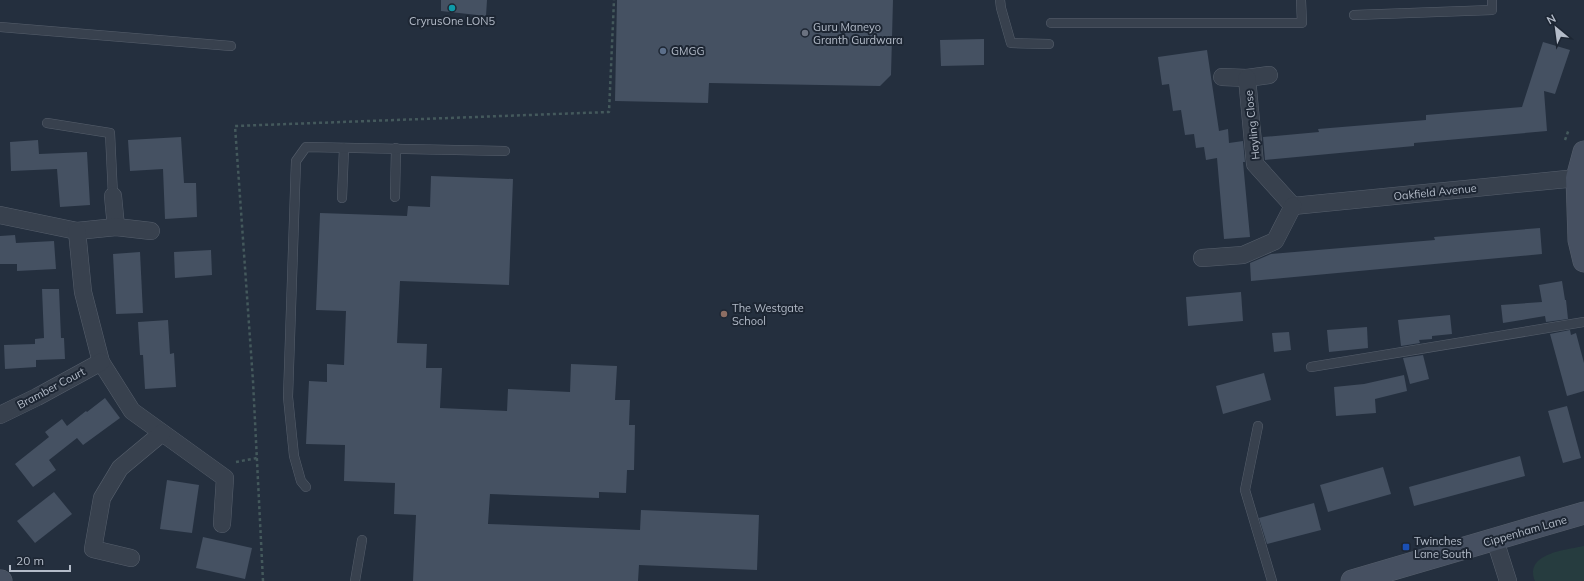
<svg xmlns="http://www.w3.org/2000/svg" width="1584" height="581" font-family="Mulish,sans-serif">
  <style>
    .green { fill: #263c3f }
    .building { fill: #455162 }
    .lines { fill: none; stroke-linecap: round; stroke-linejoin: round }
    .lane-casing { stroke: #565f6c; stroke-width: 10 }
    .street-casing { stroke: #565f6c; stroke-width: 18 }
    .secondary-casing { stroke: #565f6c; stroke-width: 23 }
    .path { stroke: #44595c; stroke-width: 2.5; stroke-dasharray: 3 3; stroke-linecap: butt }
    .lane { stroke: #38414e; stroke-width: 9 }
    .street { stroke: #38414e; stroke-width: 17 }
    .secondary { stroke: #465061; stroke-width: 22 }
    .culture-dot { fill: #0f9aa8; stroke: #1d2633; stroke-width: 1.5 }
    .worship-dot { fill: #6b7280; stroke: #1d2633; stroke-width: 1.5 }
    .service-dot { fill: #5c6f8a; stroke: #1d2633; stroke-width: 1.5 }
    .education-dot { fill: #8d6e63; stroke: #1d2633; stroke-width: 1.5 }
    .transit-dot { fill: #1a4fb4; stroke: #1d2633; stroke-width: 1.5 }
    .labels { text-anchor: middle; stroke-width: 4; stroke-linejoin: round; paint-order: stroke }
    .poi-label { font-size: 11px; fill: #b4bcc9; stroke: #1d2633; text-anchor: start }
    .street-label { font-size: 11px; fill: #b4bcc9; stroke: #1d2633 }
  </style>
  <rect width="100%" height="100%" fill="#242f3e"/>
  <path class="green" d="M1584,546V581H1535C1524,553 1566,550 1584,546Z"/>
  <g class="building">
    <path d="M441,0H487L486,16L441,11Z"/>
    <path d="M617,0H893L891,75L880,86L709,83L708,103L615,101Z"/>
    <path d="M984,39V65L941,66L940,40Z"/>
    <path d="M1543,42L1570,50L1555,94L1544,91L1547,131L1414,143V146L1265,160L1263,137L1319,132L1318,129L1426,120V115L1522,107Z"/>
    <path d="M1207,50L1219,131L1228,129L1229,143L1243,141L1245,162H1243L1250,237L1224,239L1217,158L1206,160L1204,147L1196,148L1194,134L1185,135L1181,110L1173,111L1169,84L1162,85L1158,57Z"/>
    <path d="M181,137L184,183H196L197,217L165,219L163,169L130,171L128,140Z"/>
    <path d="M38,140L39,154L87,152L90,205L60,207L57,169L11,171L10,142Z"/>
    <path d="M431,176L513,179L509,285L400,281L397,343L427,344L426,368H442L440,408L507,411L508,389L570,392L571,364L617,366L615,400H630L629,425H635L634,470H627L626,493L599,492V498L490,494L488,524L640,530L641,510L759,515L757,570L639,565L638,581H413L416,515L394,514L395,483L344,481L345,445L306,444L309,381L327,382V364L344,365L346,311L316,310L320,213L407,216L408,206L430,207Z"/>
    <path d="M1540,228L1542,254L1251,281L1250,263L1271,254L1435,240L1434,237Z"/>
    <path d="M15,235L16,243L54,241L56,269L17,271V264H0V236Z"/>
    <path d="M211,250L212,275L175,278L174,252Z"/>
    <path d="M140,252L143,313L116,314L113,254Z"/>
    <path d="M1562,281L1565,300H1566L1568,319L1546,322L1545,316L1503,323L1501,305L1542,302L1539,285Z"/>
    <path d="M42,289H59L61,338H64L65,359L36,360V367L5,369L4,345L35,344V339L44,338Z"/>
    <path d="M1241,292L1243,321L1188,326L1186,297Z"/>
    <path d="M1450,315L1452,334L1432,336V339L1419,340L1420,343L1401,346L1398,320Z"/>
    <path d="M168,320L170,354L174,353L176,387L145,389L143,355H140L138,322Z"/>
    <path d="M1367,327L1368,348L1329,352L1327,330Z"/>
    <path d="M1570,330L1571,335L1576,333L1584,363V391L1567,396L1550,334Z"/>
    <path d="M1289,332L1291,350L1274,352L1272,333Z"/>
    <path d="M1423,355L1429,379L1410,384L1403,358Z"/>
    <path d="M1264,373L1271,400L1223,414L1216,386Z"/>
    <path d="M1404,375L1407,391L1375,399L1376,413L1336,416L1334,387L1364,384Z"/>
    <path d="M105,398L120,418L83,445L77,438L49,460L56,470L33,487L15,464L49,437L45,432L62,419L67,426L86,411L87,412Z"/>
    <path d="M1567,406L1581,458L1563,463L1548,411Z"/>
    <path d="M1520,456L1525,476L1414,506L1409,487Z"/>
    <path d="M1383,467L1391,494L1328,512L1320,485Z"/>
    <path d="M167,480L199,485L192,533L160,529Z"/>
    <path d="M54,492L72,514L35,543L17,521Z"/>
    <path d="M1314,503L1321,530L1267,544L1259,518Z"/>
    <path d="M203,537L252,548L245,579L196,568Z"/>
  </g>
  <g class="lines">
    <g class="lane-casing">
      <g id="lane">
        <path d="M1000,0L1001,8L1011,43L1049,44"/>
        <path d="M1354,15L1492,10V0"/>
        <path d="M1051,23H1302L1301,0"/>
        <path d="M0,27L231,46"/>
        <path d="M47,123L110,133L113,196"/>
        <path d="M395,197L396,148"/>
        <path d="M342,198L344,148"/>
        <path d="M1311,367L1584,322"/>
        <path d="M1258,426L1245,490L1272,581"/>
        <path d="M306,487L301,481L294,456L288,397L296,161L306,147L505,151"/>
        <path d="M355,581L362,540"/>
      </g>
    </g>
    <g class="street-casing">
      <g id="street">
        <path d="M1222,77L1247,78L1269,75"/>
        <path d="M1247,78L1255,164L1293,206"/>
        <path d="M113,196L116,227"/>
        <path d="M1293,206L1577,178"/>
        <path d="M0,215L77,231L116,227L151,231"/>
        <path d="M77,231L83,292L101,362L132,411L225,478L222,524"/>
        <path d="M1202,258L1243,255L1275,241L1293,206"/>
        <path d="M0,415L37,397L101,362"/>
        <path d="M1495,540L1508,581"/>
        <path d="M131,558L93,549L102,498L120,468L162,433"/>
      </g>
    </g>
    <g class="secondary-casing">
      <g id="secondary">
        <path d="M1584,152L1577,178L1579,240L1584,261"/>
        <path d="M0,581H1"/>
        <path d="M1352,581L1584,513"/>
      </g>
    </g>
    <g class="path">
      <path d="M1565,140L1569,129"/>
      <path d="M236,462L257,458"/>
      <path d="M263,581L253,381L235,126L609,112L614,0"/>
    </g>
    <use href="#lane" class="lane"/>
    <use href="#street" class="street"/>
    <use href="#secondary" class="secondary"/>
  </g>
  <circle class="culture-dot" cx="452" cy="8" r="4"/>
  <circle class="worship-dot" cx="805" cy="33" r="4"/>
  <circle class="service-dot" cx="663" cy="51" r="4"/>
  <circle class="education-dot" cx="724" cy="314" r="4"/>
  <rect class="transit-dot" x="1402" y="543" width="8" height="8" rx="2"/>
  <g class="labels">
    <g class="poi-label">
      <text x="452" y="25" text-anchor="middle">CryrusOne LON5</text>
      <text x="813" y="31">Guru Maneyo<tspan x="813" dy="13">Granth Gurdwara</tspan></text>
      <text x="671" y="55">GMGG</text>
      <text x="732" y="312">The Westgate<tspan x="732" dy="13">School</tspan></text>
      <text x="1414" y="545">Twinches<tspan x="1414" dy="13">Lane South</tspan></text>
    </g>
    <g class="street-label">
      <text transform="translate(1252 125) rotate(-96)" y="4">Hayling Close</text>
      <text transform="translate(1435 192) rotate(-6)" y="4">Oakfield Avenue</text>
      <text transform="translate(51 388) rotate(-28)" y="4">Bramber Court</text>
      <text transform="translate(1525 531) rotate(-16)" y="4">Cippenham Lane</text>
    </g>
  </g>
  <g transform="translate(1556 28) rotate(331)" stroke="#1d2633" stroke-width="3" paint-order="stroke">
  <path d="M0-3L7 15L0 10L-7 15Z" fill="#b4bcc9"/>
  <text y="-6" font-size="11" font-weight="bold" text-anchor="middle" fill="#b4bcc9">N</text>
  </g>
  <path d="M10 565v6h60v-6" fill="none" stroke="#b4bcc9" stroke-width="2"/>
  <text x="16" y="565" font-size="12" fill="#b4bcc9" stroke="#1d2633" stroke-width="3" paint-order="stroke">20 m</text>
</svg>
